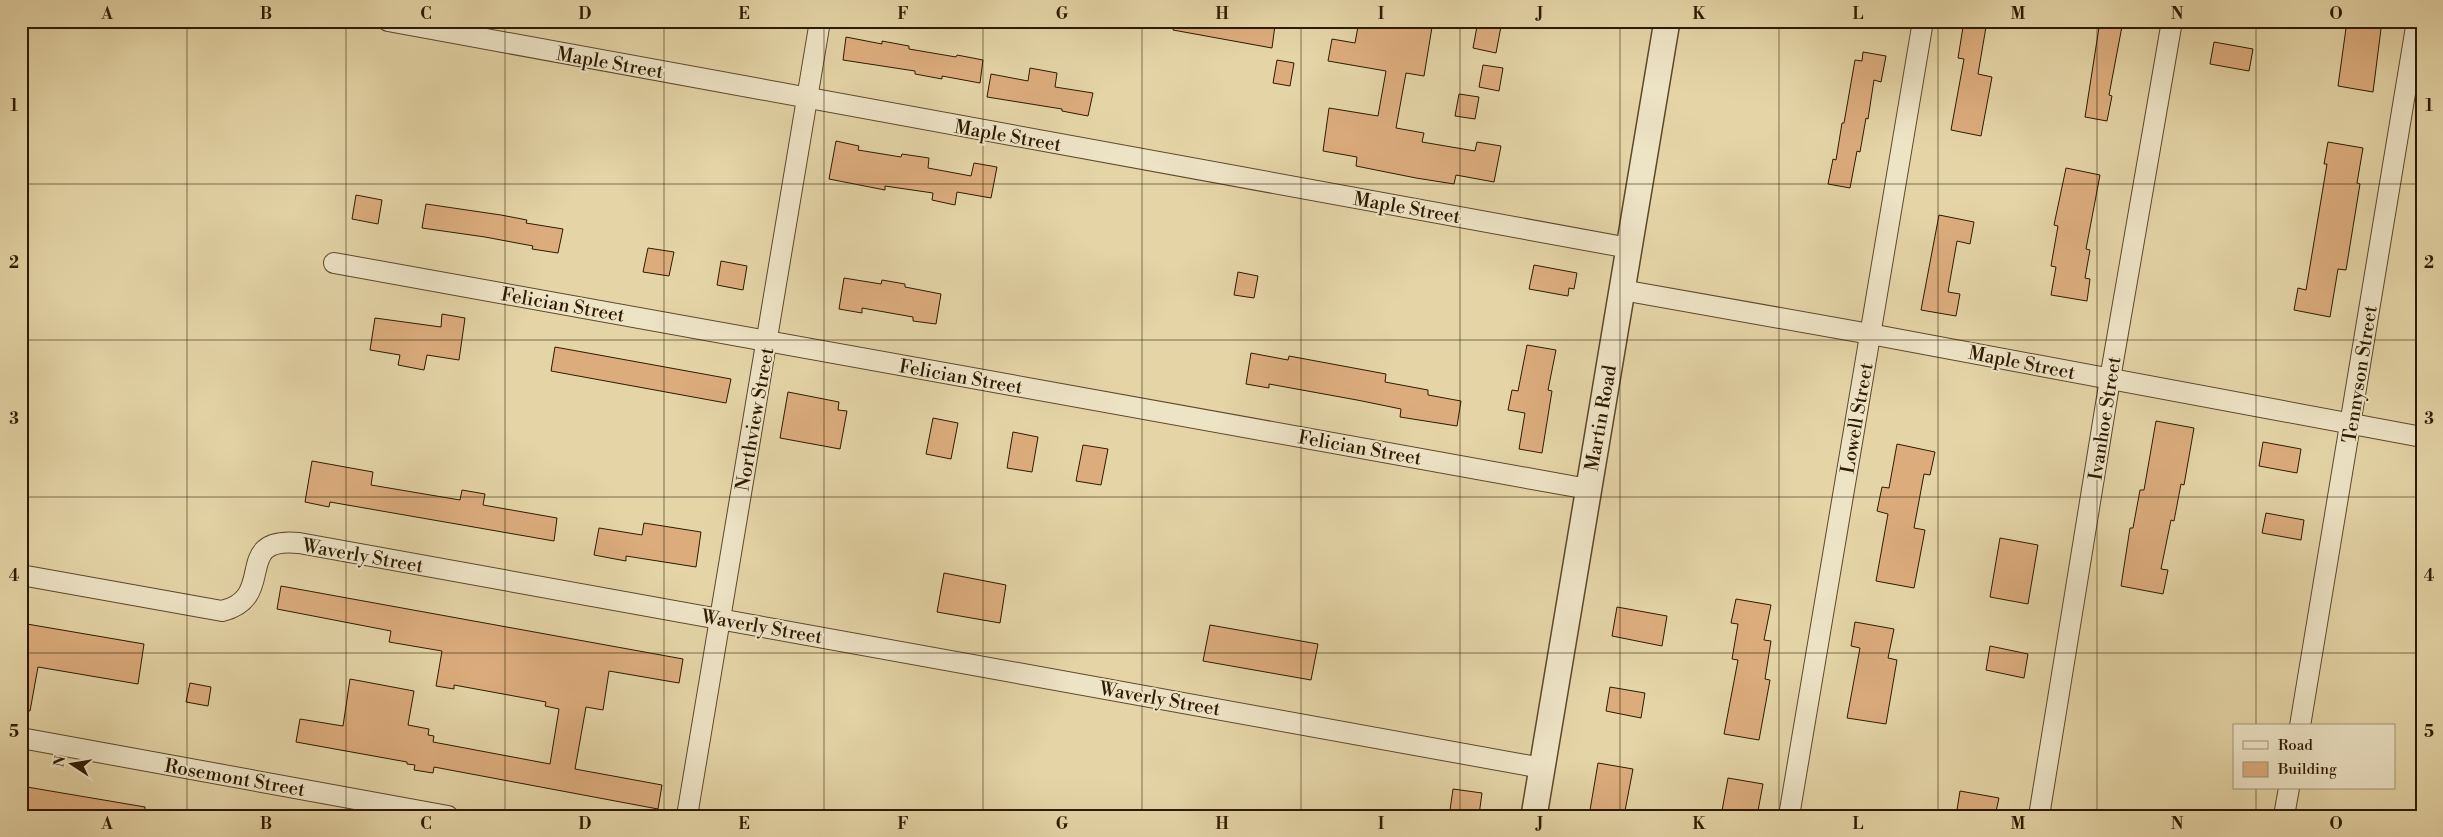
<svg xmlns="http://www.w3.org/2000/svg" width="2443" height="837" font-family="'Libre Bodoni',serif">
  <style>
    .building { fill: #dcac7d; stroke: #2e1a00 }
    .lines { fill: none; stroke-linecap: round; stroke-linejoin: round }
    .minor-casing { stroke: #5c482a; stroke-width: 22 }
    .tertiary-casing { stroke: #5c482a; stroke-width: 28 }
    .minor { stroke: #ede3c5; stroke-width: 20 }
    .tertiary { stroke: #ede3c5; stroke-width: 25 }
    .grid { fill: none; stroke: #2e1a00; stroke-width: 1; stroke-opacity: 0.55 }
    .labels { text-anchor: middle; stroke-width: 4; stroke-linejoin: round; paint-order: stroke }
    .street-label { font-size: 19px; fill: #2e1a00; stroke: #ede3c5 }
    .neatline { fill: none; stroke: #2e1a00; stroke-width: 2 }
    .grid-label { font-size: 16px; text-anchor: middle; font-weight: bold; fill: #2e1a00 }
  </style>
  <rect width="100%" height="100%" fill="#e4d4a6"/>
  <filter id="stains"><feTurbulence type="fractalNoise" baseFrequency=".004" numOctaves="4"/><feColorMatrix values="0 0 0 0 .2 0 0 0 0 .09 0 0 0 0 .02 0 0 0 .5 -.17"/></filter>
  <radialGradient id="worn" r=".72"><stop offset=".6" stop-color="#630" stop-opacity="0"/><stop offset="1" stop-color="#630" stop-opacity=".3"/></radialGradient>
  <g class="building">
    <path d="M1174,21H1251L1275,25L1272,48L1173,30Z"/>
    <path d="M1359,21H1433L1424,76L1406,73L1396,128L1424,133L1422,142L1475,151L1477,142L1501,146L1494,182L1456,175L1454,184L1416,178L1356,166L1357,157L1323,151L1329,108L1378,116L1386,71L1328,61L1332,39L1355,43Z"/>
    <path d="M1478,21H1502L1496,53L1473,48Z"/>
    <path d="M1964,21H1987L1978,74L1992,77L1981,136L1951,130L1964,59L1958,58Z"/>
    <path d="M2100,21H2123L2109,95L2112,96L2107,121L2085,117Z"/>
    <path d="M2347,21H2382L2373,92L2338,86Z"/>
    <path d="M846,37L882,44V41L909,46V49L956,57L957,55L983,60L980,83L942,76V79L915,74V71L843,60Z"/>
    <path d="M2214,42L2253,49L2249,71L2210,64Z"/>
    <path d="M1863,52L1886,56L1881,82L1874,80L1868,119L1866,118L1860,152L1857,151L1850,188L1828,184L1833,159L1836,160L1842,123H1844L1855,60L1862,61Z"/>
    <path d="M1277,60L1294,63L1290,86L1273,83Z"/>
    <path d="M1483,65L1503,68L1499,91L1479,87Z"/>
    <path d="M1030,68L1057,73L1055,87L1093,93L1088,116L1062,111V109L987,97L991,74L1028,81Z"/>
    <path d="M1459,94L1479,97L1475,119L1455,116Z"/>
    <path d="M836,141L859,146L858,150L901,157L902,154L929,158L928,168L971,176L974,163L997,167L991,198L957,192L955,205L932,200L933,193L885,186V190L829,179Z"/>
    <path d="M2328,142L2363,148L2357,183L2360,184L2346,270L2338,269L2330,317L2294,310L2298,288L2306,290L2327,164H2324Z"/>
    <path d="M2066,168L2100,175L2086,249L2090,250L2085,278L2090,279L2087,301L2051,295L2056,267L2051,266L2058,226L2054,225Z"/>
    <path d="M356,195L382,200L378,224L352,219Z"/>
    <path d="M426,204L501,215L527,220L526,223L563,229L558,253L532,249L533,246L485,237L422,228Z"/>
    <path d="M1939,215L1974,222L1970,244L1957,241L1948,292L1960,294L1956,316L1921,310Z"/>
    <path d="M648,248L674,252L669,276L643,272Z"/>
    <path d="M721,261L747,266L743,290L717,285Z"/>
    <path d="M1534,265L1577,273L1574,289L1569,288L1568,296L1529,289Z"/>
    <path d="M1238,272L1258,276L1254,298L1234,295Z"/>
    <path d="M844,278L881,284L882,280L905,284V287L941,294L936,324L913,321V317L862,308V313L839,309Z"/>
    <path d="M442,314L465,318L459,360L427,355L424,370L398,365L400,355L370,350L375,318L441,327Z"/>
    <path d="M1527,345L1556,350L1548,390L1552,391L1542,453L1519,449L1525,413L1508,410L1512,390L1518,391Z"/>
    <path d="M555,347L731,379L726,403L551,371Z"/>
    <path d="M1251,353L1288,360L1289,356L1386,374L1385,382L1428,390V395L1461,401L1457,426L1400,417L1401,409L1357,400L1269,384V388L1246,384Z"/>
    <path d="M788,392L839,402L838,410L847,411L840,449L780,438Z"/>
    <path d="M933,418L958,423L951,459L926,454Z"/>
    <path d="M2156,421L2194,428L2184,485L2181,484L2174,521L2171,520L2161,569L2168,570L2163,594L2121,586L2130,528H2133L2140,490H2144Z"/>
    <path d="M1013,432L1038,437L1032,472L1007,468Z"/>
    <path d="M2263,442L2301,449L2297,473L2259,466Z"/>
    <path d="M1897,444L1935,452L1930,475L1924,474L1914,528L1925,530L1914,588L1876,581L1888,514L1877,511L1882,487L1889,488Z"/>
    <path d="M1083,445L1108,449L1101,485L1076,481Z"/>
    <path d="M312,461L373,472L371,485L460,500L462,490L485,494L483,505L557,518L554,541L330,502L329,507L305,502Z"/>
    <path d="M2266,513L2304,520L2301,540L2262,533Z"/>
    <path d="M644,523L701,532L696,567L626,556V561L594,555L599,528L642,535Z"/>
    <path d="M2000,538L2038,545L2028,604L1990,597Z"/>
    <path d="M944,573L1006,585L1000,623L937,612Z"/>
    <path d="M281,586L683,659L679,683L609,671L603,710L586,707L575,769L662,785L658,809L434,767L433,773L414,770L415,765L407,764V762L296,742L300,719L343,726L350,679L414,691L408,725L429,729L428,735L434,736L433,742L550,764L559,709L545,706L546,702L514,696L454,685V689L436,686L442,651L389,642L391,631L277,609Z"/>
    <path d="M1736,599L1771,605L1764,640L1771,641L1765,679L1770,680L1759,740L1724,734L1738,660L1732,659L1738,624L1731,623Z"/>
    <path d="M1617,607L1667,616L1662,646L1612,636Z"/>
    <path d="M1855,622L1894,629L1888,658L1897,660L1886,724L1847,718L1860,648L1851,646Z"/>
    <path d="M21,623L144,644L138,684L38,667L30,711L21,710Z"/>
    <path d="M1210,625L1318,644L1311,680L1203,661Z"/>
    <path d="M1990,646L2028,654L2024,678L1986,670Z"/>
    <path d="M190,683L211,687L208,706L186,702Z"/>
    <path d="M1610,687L1645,693L1641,718L1606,711Z"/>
    <path d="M1598,763L1633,769L1624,816H1589Z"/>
    <path d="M1728,778L1763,784L1757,816H1721Z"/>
    <path d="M21,786L145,807V816H53L21,810Z"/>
    <path d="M1453,789L1482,793L1479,815L1450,810Z"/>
    <path d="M1960,791L1999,798L1995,816H1956Z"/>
  </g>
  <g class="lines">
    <g class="minor-casing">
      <g id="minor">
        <path d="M388,21L1629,248"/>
        <path d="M334,263L1588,489"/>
        <path d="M1622,290L1870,334L2422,437"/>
        <path d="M21,575L222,611C279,597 230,536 299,543L1542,768"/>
        <path d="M2300,726L2417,21"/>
        <path d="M21,738L448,816"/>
        <path d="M687,816L820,21"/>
        <path d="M1789,816L1923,21"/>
        <path d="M2039,816L2110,379L2172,21"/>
        <path d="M2284,816L2289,788"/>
      </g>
    </g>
    <g class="tertiary-casing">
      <path id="tertiary" d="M1534,816L1667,21"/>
    </g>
    <use href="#minor" class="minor"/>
    <use href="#tertiary" class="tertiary"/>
  </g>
  <path class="grid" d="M187,21V816M346,21V816M505,21V816M664,21V816M824,21V816M983,21V816M1142,21V816M1301,21V816M1460,21V816M1620,21V816M1779,21V816M1938,21V816M2097,21V816M2256,21V726M21,184H2422M21,340H2422M21,497H2422M21,653H2422M2256,788V816"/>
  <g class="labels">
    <g class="street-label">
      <text transform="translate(610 62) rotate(10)" y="7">Maple Street</text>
      <text transform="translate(1008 135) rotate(10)" y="7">Maple Street</text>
      <text transform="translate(1407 207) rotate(10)" y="7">Maple Street</text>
      <text transform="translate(563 304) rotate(10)" y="7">Felician Street</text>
      <text transform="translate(2022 362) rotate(11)" y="7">Maple Street</text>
      <text transform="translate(2359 374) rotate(-81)" y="7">Tennyson Street</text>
      <text transform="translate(961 376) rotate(10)" y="7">Felician Street</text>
      <text transform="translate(1600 418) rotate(-80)" y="7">Martin Road</text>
      <text transform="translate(1856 418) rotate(-80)" y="7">Lowell Street</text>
      <text transform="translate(2104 418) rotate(-81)" y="7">Ivanhoe Street</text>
      <text transform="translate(754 419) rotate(-80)" y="7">Northview Street</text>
      <text transform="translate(1360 447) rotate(10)" y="7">Felician Street</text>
      <text transform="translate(363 555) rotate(10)" y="7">Waverly Street</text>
      <text transform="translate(762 626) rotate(10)" y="7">Waverly Street</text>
      <text transform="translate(1160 698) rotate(10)" y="7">Waverly Street</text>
      <text transform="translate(235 777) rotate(10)" y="7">Rosemont Street</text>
    </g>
  </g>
  <rect width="2443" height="837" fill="none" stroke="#e4d4a6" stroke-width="55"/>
  <rect x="2233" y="724" width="162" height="65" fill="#ede3c5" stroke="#a19376"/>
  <rect x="2243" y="741" width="25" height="8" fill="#ede3c5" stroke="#a19376"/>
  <text x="2278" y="750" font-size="15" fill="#2e1a00">Road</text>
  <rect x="2243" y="762" width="25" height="15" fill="#dcac7d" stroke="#a19376"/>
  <text x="2278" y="774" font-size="15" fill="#2e1a00">Building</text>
  <g transform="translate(72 764) rotate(282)" stroke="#ede3c5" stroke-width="4" paint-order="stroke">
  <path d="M0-4L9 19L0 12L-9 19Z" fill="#2e1a00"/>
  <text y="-8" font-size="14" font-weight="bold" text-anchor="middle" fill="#2e1a00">N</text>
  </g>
  <rect x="28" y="28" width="2388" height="782" class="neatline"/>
  <g class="grid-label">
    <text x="107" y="19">A</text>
    <text x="266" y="19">B</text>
    <text x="426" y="19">C</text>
    <text x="585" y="19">D</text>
    <text x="744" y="19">E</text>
    <text x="903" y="19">F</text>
    <text x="1062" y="19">G</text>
    <text x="1222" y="19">H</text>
    <text x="1381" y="19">I</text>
    <text x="1540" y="19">J</text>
    <text x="1699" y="19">K</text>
    <text x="1858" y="19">L</text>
    <text x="2018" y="19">M</text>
    <text x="2177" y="19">N</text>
    <text x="2336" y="19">O</text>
    <text x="14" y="111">1</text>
    <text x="2429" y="111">1</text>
    <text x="14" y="268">2</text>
    <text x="2429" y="268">2</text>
    <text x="14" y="424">3</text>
    <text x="2429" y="424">3</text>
    <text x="14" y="581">4</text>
    <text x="2429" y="581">4</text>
    <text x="14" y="737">5</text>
    <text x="2429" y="737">5</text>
    <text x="107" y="829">A</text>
    <text x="266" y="829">B</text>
    <text x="426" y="829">C</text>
    <text x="585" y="829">D</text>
    <text x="744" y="829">E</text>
    <text x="903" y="829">F</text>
    <text x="1062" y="829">G</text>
    <text x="1222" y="829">H</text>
    <text x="1381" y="829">I</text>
    <text x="1540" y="829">J</text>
    <text x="1699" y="829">K</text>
    <text x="1858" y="829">L</text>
    <text x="2018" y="829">M</text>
    <text x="2177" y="829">N</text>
    <text x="2336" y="829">O</text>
  </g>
  <rect width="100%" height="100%" filter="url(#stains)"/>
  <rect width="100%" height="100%" fill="url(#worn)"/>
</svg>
